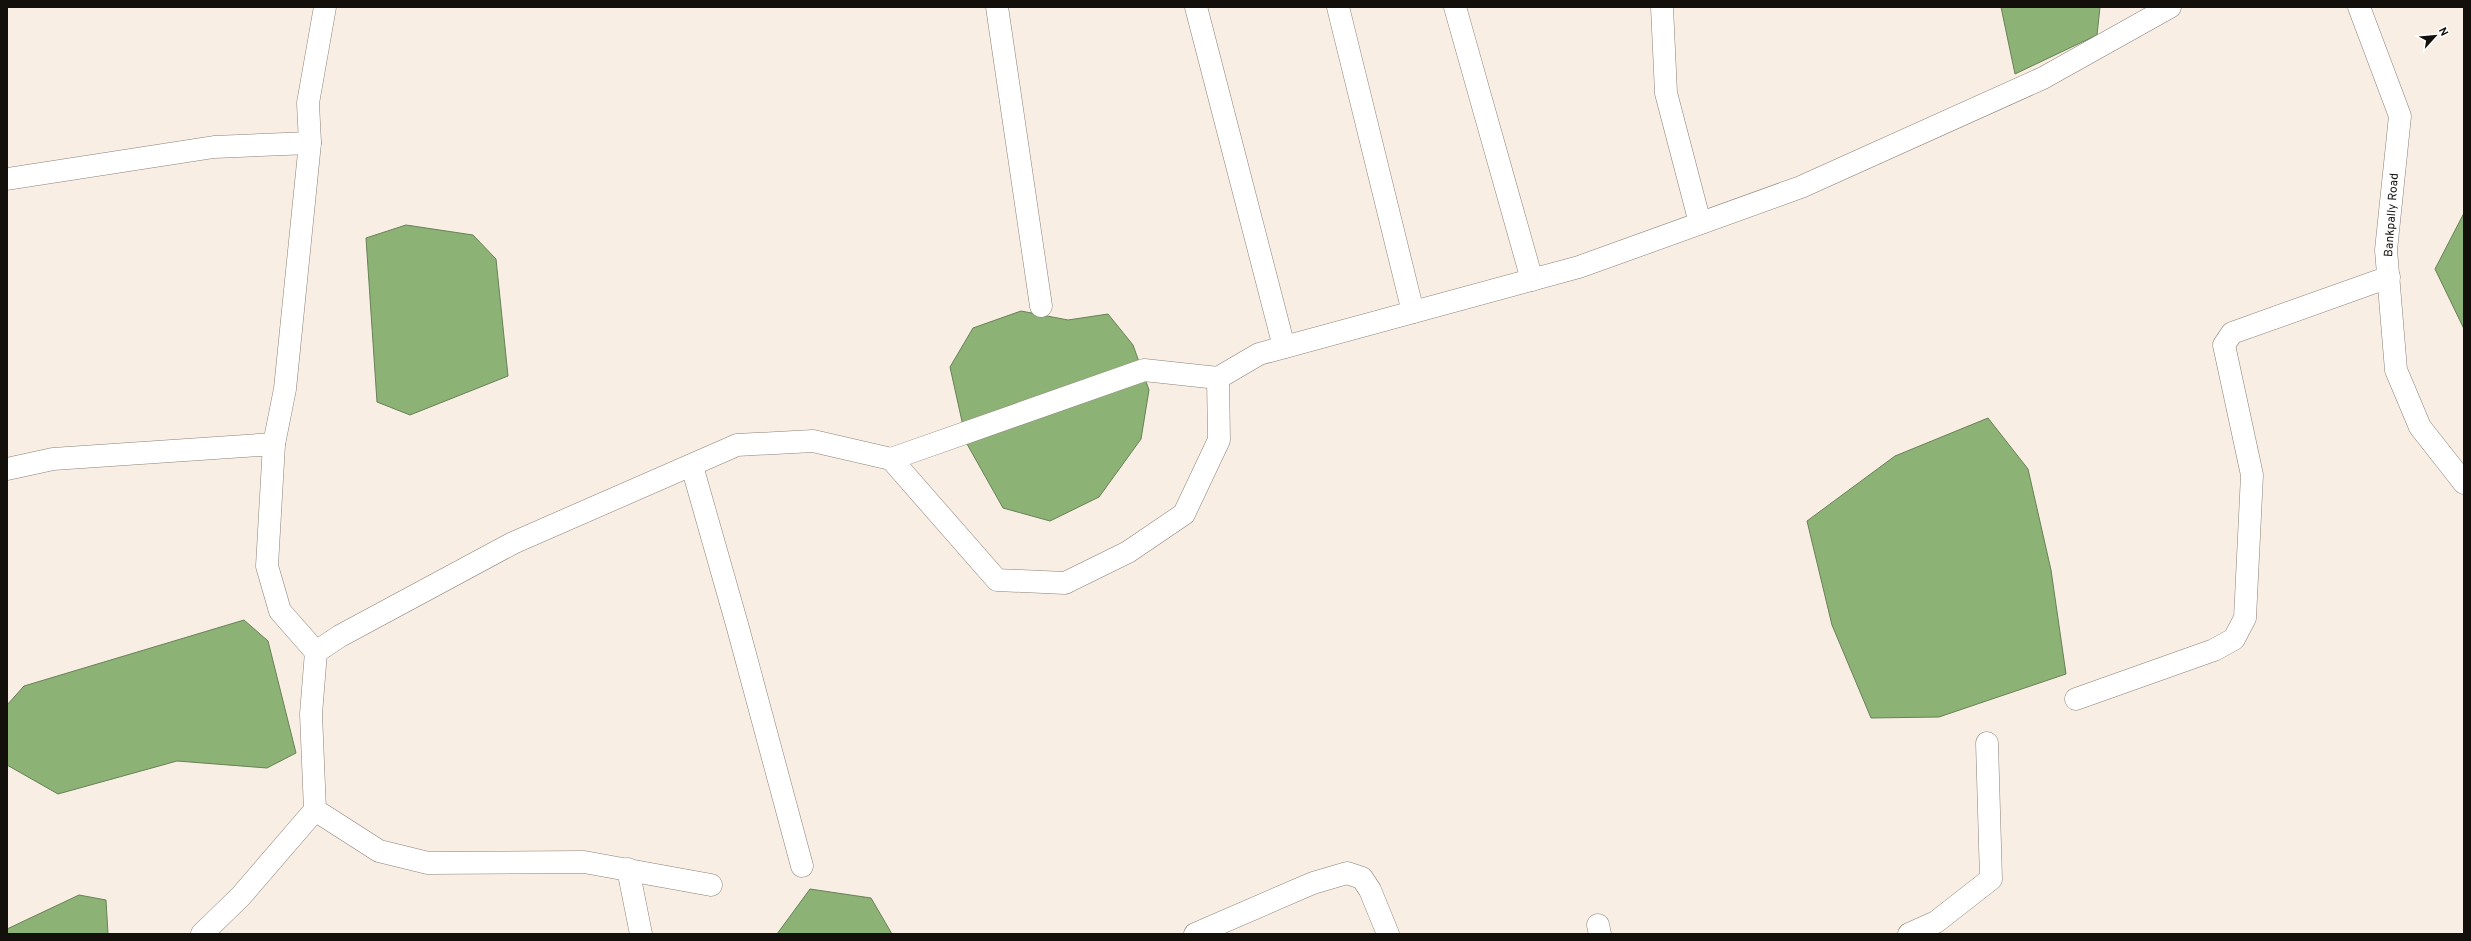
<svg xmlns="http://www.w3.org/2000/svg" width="2471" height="941" font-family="Overpass,sans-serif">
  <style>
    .water { fill: #8cb275; stroke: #688156 }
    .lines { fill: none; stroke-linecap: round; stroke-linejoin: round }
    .street-casing { stroke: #8b8178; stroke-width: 23 }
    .secondary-casing { stroke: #8b8178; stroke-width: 23 }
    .street { stroke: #fff; stroke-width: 22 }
    .secondary { stroke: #fff; stroke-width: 22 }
    .labels { text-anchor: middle; stroke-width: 4; stroke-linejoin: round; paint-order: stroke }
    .street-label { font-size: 12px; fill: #13100c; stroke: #fff }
  </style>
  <rect width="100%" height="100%" fill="#f8eee4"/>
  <g class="water">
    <path d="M2001,7H2100L2097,35L2015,74Z"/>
    <path d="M2464,213V329L2435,269Z"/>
    <path d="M406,225L473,235L496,259L508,376L410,415L377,402L366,238Z"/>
    <path d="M1021,311L1068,320L1108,314L1133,345L1149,390L1141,439L1099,497L1050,521L1003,508L967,444L950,367L973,328Z"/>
    <path d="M1988,418L2028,469L2051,570L2066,674L1939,717L1871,718L1832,625L1807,521L1895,456Z"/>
    <path d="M244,620L268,641L296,753L267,768L177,761L58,794L7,765V705L24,686Z"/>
    <path d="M810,889L871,898L892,934H777Z"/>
    <path d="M79,895L106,900L108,934H7V929Z"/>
  </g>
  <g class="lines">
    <g class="street-casing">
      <g id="street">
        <path d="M325,7L308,103L310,143L285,389L274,444L267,566L280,611L316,652L340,636L513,543L737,445L813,441L891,459L997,580L1065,583L1128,552L1184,514L1219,440L1218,378L1259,354L1579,267L1801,187L2043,78L2170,7"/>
        <path d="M997,7L1041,306"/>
        <path d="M1196,7L1284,347"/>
        <path d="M1338,7L1413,312"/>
        <path d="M1455,7L1532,280"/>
        <path d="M1662,7L1666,93L1700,223"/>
        <path d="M7,179L214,147L310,143"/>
        <path d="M891,459L1144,370L1218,378"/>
        <path d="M692,466L738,628L802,866"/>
        <path d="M7,469L53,459L274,444"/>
        <path d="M2076,699L2214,650L2234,639L2245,618L2252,475L2224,345L2232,333L2389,277"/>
        <path d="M315,810L379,851L428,863L584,862L711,885"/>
        <path d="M628,869L641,934"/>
        <path d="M1598,925L1600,934"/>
        <path d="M202,934L241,896L315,810L311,714L316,652"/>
        <path d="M1195,934L1313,883L1347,873L1362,878L1370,890L1388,934"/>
        <path d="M1909,934L1936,922L1991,879L1987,743"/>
      </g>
    </g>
    <g class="secondary-casing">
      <path id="secondary" d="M2359,7L2400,116L2386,250L2396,370L2420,427L2464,483"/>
    </g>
    <use href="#street" class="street"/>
    <use href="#secondary" class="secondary"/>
  </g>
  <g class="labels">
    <g class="street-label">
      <text transform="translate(2391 215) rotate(-86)" y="4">Bankpally Road</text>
    </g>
  </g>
  <rect width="2471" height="941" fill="none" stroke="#13100c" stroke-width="16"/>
  <g transform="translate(2435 36) rotate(63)" stroke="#ffffff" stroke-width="3" paint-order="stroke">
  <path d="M0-3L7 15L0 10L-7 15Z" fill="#13100c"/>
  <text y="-6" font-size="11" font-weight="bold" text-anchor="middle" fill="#13100c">N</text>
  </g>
</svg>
